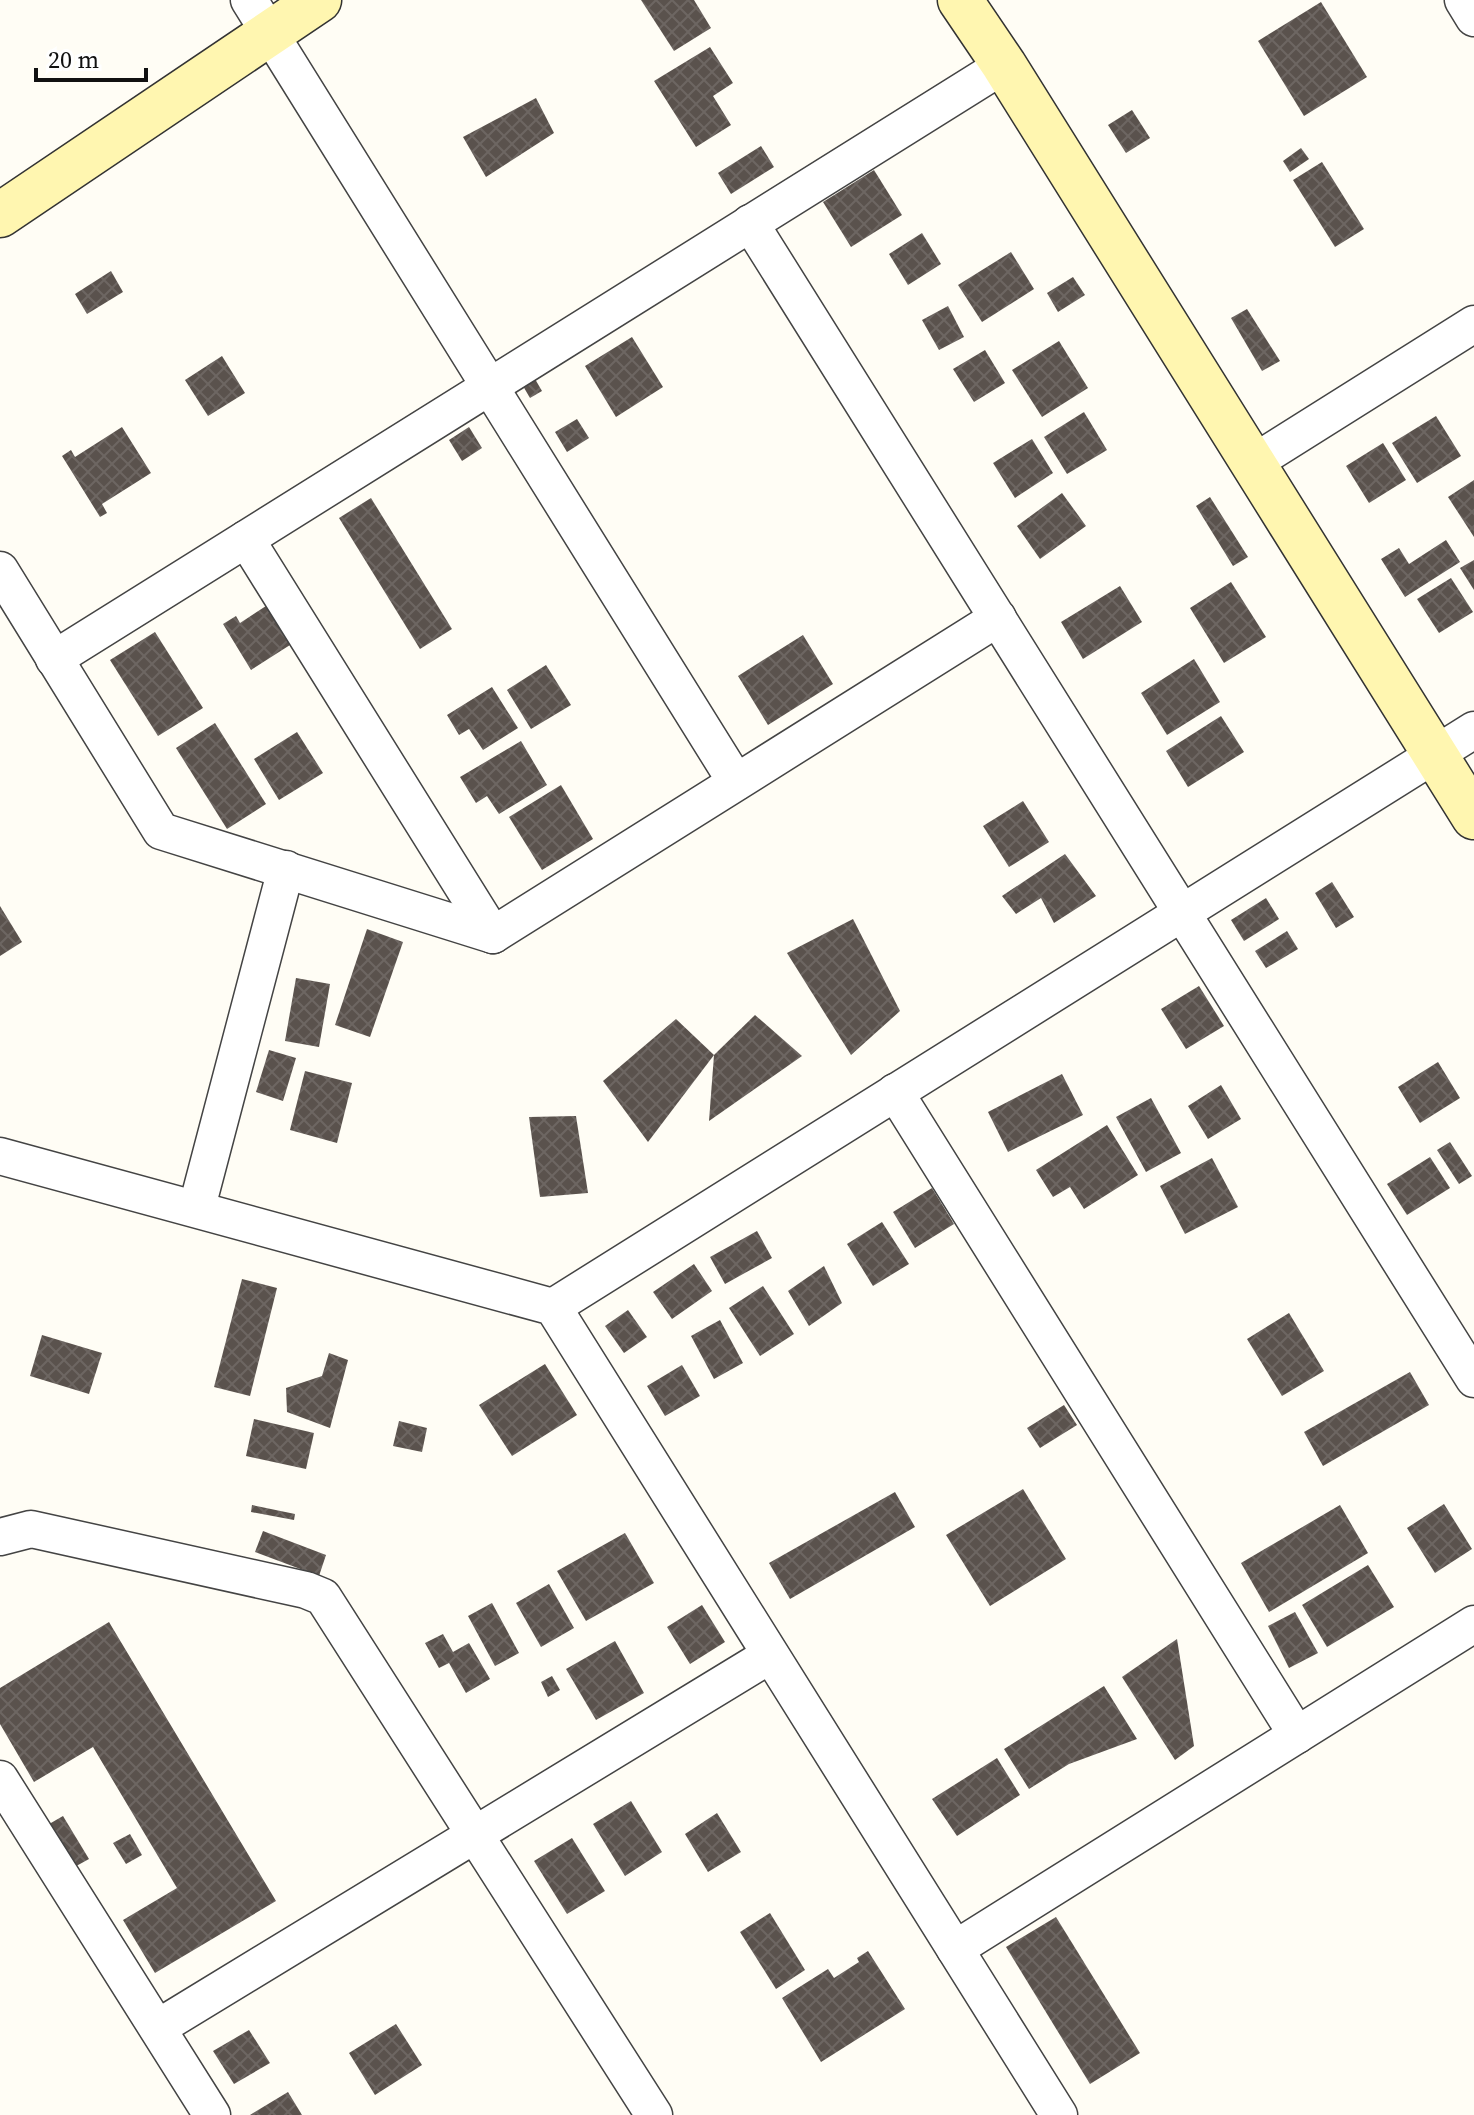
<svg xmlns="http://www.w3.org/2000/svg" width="1474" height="2115" font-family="'Source Serif 4',serif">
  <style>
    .building { fill: url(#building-cross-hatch) }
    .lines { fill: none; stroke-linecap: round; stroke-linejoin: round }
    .street-casing { stroke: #444; stroke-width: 39 }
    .secondary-casing { stroke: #333; stroke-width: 47 }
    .street { stroke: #fff; stroke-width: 36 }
    .secondary { stroke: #fff6b0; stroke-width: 44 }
  </style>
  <defs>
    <pattern id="building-cross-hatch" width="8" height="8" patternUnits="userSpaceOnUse" patternTransform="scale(2)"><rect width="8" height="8" fill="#5a524d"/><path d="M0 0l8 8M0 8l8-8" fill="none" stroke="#6d6662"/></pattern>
  </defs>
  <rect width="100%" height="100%" fill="#fffdf5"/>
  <g class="building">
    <path d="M641,0H694L711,28L674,51Z"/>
    <path d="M1321,2L1367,77L1304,116L1258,41Z"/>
    <path d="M710,47L733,83L713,96L731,125L696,147L654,81Z"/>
    <path d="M536,98L554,133L486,177L463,137Z"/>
    <path d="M1132,110L1150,138L1126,153L1108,125Z"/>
    <path d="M761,146L774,167L731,194L718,173Z"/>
    <path d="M1301,148L1309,159L1290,172L1283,161Z"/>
    <path d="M1322,162L1364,229L1335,247L1293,180Z"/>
    <path d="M874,170L902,215L851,247L823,202Z"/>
    <path d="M922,233L941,264L908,285L889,254Z"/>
    <path d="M1011,252L1034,289L982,322L958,285Z"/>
    <path d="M111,271L123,292L87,314L75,294Z"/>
    <path d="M1073,277L1085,295L1058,312L1047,293Z"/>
    <path d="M948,306L964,337L939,350L922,320Z"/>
    <path d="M1247,309L1280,361L1262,371L1231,318Z"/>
    <path d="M632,337L663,387L616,417L585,366Z"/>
    <path d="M1059,341L1088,388L1042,417L1012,370Z"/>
    <path d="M985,350L1005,383L974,402L953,369Z"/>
    <path d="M222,356L245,393L208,416L185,380Z"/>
    <path d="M535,379L542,391L530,398L523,386Z"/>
    <path d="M1084,412L1107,450L1067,474L1044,437Z"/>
    <path d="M1436,416L1461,456L1417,483L1392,443Z"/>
    <path d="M577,419L589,438L567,452L555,432Z"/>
    <path d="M122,427L151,473L102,504L107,513L100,517L62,456L71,450L75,457Z"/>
    <path d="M469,427L482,448L462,461L449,440Z"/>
    <path d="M1032,439L1053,473L1015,498L993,463Z"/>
    <path d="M1383,443L1406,480L1369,503L1346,466Z"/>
    <path d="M1474,480V537L1448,497Z"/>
    <path d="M1062,493L1086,526L1040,559L1017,526Z"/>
    <path d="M1210,497L1248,557L1233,566L1196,506Z"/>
    <path d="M371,498L452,629L420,649L339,518Z"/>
    <path d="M1446,540L1460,562L1405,597L1381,559L1399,548L1409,564Z"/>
    <path d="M1474,560V590L1460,568Z"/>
    <path d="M1451,578L1473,612L1439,633L1417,599Z"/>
    <path d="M1231,582L1266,637L1224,663L1190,608Z"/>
    <path d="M1120,586L1142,622L1083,659L1061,622Z"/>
    <path d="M266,606L290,645L251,670L223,624L236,616L240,623Z"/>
    <path d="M155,632L203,708L158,736L110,660Z"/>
    <path d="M803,635L833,684L768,725L738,676Z"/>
    <path d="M1194,659L1220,702L1167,735L1141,693Z"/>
    <path d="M546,665L571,705L531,729L507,690Z"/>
    <path d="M492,687L518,728L483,750L469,729L459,735L447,715Z"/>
    <path d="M1221,716L1244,752L1188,787L1166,751Z"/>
    <path d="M215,723L266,804L227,829L176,748Z"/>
    <path d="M297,732L323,773L279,800L254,759Z"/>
    <path d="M521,741L547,785L499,814L487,796L476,803L460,777Z"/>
    <path d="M561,785L593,839L542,870L509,817Z"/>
    <path d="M1023,801L1049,842L1009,867L983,826Z"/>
    <path d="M1065,854L1096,896L1054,923L1041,898L1016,914L1002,896Z"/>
    <path d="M1332,882L1354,917L1336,928L1315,893Z"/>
    <path d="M1266,898L1279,919L1244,941L1231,920Z"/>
    <path d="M0,906L22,942L0,956Z"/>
    <path d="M853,919L900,1011L851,1055L787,953Z"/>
    <path d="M367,929L403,942L370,1037L335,1025Z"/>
    <path d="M1287,931L1298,949L1266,968L1255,951Z"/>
    <path d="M296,978L330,984L319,1047L285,1041Z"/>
    <path d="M1199,986L1224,1026L1186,1049L1161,1009Z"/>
    <path d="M755,1015L802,1056L709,1121L714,1055Z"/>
    <path d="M676,1019L714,1055L648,1142L603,1081Z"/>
    <path d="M269,1050L296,1058L283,1101L256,1092Z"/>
    <path d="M1438,1062L1460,1098L1420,1123L1398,1087Z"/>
    <path d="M305,1071L352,1083L337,1143L290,1130Z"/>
    <path d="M1062,1074L1083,1115L1008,1152L988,1112Z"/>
    <path d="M1221,1085L1241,1119L1208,1139L1188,1106Z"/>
    <path d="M1151,1098L1181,1153L1146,1172L1116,1117Z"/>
    <path d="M576,1116L588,1193L540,1197L529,1117Z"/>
    <path d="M1107,1125L1138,1175L1084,1209L1070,1187L1053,1197L1036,1170Z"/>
    <path d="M1450,1142L1472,1176L1459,1184L1437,1150Z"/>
    <path d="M1430,1157L1450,1188L1407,1215L1387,1184Z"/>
    <path d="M1212,1158L1238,1207L1185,1234L1160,1186Z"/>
    <path d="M932,1188L954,1224L915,1248L893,1212Z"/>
    <path d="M882,1222L909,1264L873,1286L847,1244Z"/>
    <path d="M757,1231L772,1258L725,1284L710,1257Z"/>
    <path d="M694,1264L712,1291L672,1319L653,1292Z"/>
    <path d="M824,1266L842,1303L809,1326L788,1291Z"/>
    <path d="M242,1279L277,1288L250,1396L214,1387Z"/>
    <path d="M763,1286L794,1334L760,1356L729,1308Z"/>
    <path d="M628,1310L647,1337L624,1353L605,1326Z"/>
    <path d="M1289,1313L1324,1371L1282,1396L1247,1339Z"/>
    <path d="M720,1320L743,1363L714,1379L691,1336Z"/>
    <path d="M42,1335L102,1353L89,1394L30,1376Z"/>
    <path d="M329,1353L348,1360L330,1428L287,1412L286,1388L322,1376Z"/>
    <path d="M545,1364L577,1415L512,1456L479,1405Z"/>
    <path d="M682,1365L700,1396L665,1416L647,1386Z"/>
    <path d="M1410,1372L1429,1405L1323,1466L1304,1432Z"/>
    <path d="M1064,1405L1077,1425L1040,1448L1027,1428Z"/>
    <path d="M254,1419L314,1433L306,1469L246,1456Z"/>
    <path d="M399,1421L427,1428L422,1452L393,1446Z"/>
    <path d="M1023,1489L1066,1559L990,1606L946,1535Z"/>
    <path d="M895,1492L915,1527L790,1599L769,1563Z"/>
    <path d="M1444,1504L1472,1549L1435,1573L1407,1528Z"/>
    <path d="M252,1505L295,1514L294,1520L251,1512Z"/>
    <path d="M1340,1505L1368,1553L1269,1612L1241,1563Z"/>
    <path d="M263,1531L326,1555L319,1576L255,1552Z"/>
    <path d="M625,1533L654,1583L586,1621L557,1571Z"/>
    <path d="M1368,1565L1394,1607L1327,1647L1302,1605Z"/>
    <path d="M549,1584L574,1628L541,1647L516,1603Z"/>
    <path d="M492,1603L519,1653L495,1666L468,1616Z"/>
    <path d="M702,1605L725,1642L690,1664L667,1627Z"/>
    <path d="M1295,1612L1318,1653L1289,1668L1268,1626Z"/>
    <path d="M109,1622L276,1901L155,1973L123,1920L177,1888L93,1747L34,1782L0,1724V1688Z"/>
    <path d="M443,1634L453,1652L469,1643L490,1679L466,1693L449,1663L439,1668L425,1643Z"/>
    <path d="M1177,1639L1194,1746L1175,1760L1122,1677Z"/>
    <path d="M615,1641L644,1693L596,1720L566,1669Z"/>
    <path d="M552,1676L560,1690L548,1697L541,1682Z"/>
    <path d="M1104,1686L1137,1739L1069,1764L1029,1789L1004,1749Z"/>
    <path d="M997,1758L1020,1795L957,1836L932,1799Z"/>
    <path d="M631,1801L662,1852L625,1876L593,1824Z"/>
    <path d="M717,1813L741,1852L708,1872L685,1834Z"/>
    <path d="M63,1816L89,1859L69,1870L44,1827Z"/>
    <path d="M130,1834L142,1855L126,1864L113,1843Z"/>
    <path d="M572,1838L605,1891L567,1914L534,1861Z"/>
    <path d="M770,1913L805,1970L776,1989L740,1932Z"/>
    <path d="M1056,1917L1140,2053L1090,2084L1006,1947Z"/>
    <path d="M868,1951L905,2009L821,2062L782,1998L828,1969L834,1978L859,1962L857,1958Z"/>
    <path d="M396,2024L422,2065L375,2095L349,2053Z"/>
    <path d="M249,2030L270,2063L234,2084L213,2051Z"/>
    <path d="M288,2092L302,2115H250Z"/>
  </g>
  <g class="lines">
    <g class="street-casing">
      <g id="street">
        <path d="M249,0L736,782"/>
        <path d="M1463,0L1474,18"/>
        <path d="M750,223L1474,1379"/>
        <path d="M1253,463L1474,324"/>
        <path d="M246,539L493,935"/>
        <path d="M0,570L161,831L493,935L998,618"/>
        <path d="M54,659L1004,65"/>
        <path d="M895,1092L1297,1735"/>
        <path d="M0,1156L553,1307L1059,2115"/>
        <path d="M197,1207L286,869"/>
        <path d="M553,1307L1474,730"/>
        <path d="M0,1537L31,1529L306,1590L323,1597L654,2115"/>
        <path d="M0,1779L212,2115"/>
        <path d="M955,1949L1474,1624"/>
        <path d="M159,2027L770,1655"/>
      </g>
    </g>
    <g class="secondary-casing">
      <g id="secondary">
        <path d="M960,0L1004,65L1474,817"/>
        <path d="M0,215L319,0"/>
      </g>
    </g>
    <use href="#street" class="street"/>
    <use href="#secondary" class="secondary"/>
  </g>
  <path d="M36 68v12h110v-12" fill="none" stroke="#111111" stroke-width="4"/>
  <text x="48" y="68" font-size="24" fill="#111111" stroke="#ffffff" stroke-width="6" paint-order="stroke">20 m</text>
</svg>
